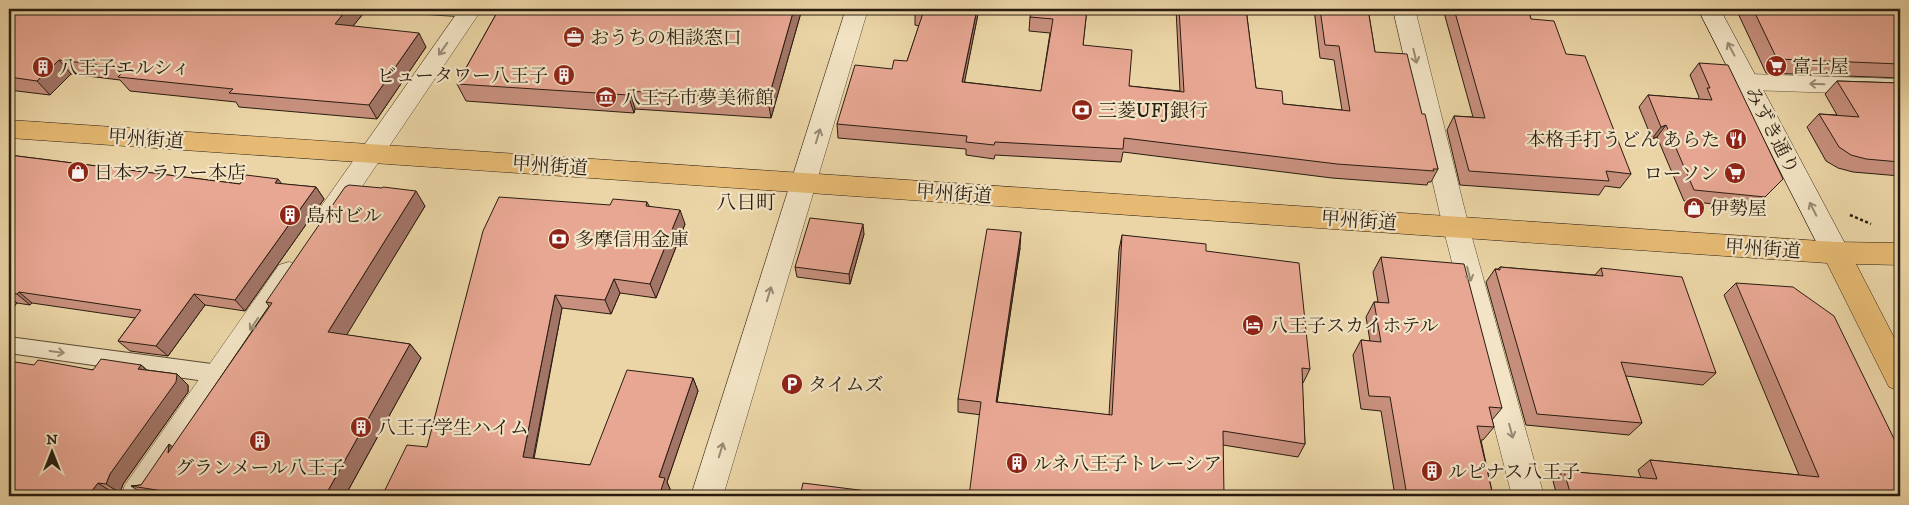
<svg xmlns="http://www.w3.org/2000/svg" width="1909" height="505" font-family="'IM FELL DW Pica','Noto Serif JP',serif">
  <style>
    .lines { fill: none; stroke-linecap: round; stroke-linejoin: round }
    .lane-casing { stroke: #5a4a36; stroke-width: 2 }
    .street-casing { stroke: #5a4a36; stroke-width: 1 }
    .secondary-casing { stroke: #291c11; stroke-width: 1 }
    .highway-casing { stroke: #291c11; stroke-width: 1 }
    .path { stroke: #291c11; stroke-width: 2.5; stroke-dasharray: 3 2.5; stroke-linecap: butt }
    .lane { fill: #f2e4c5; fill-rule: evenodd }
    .street { fill: #f2e4c5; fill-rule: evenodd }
    .secondary { fill: #f2e4c5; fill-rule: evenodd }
    .highway { fill: #e6ba73; fill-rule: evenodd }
    .wall { fill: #c8907e; stroke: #291c11 }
    .shaded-wall { fill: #a27567; stroke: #291c11 }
    .building { fill: #e8a793; stroke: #291c11 }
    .oneway { stroke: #988a74 }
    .labels { text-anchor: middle; stroke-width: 4.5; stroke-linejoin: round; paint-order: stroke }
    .poi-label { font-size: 19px; fill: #291c11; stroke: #f2e4c5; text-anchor: start }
    .street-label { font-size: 19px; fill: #291c11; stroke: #f2e4c5 }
    .neighbourhood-label { font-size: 20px; fill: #291c11; stroke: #f2e4c5 }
  </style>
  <rect width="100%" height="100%" fill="#ebd5a6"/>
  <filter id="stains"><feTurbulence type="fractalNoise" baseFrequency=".004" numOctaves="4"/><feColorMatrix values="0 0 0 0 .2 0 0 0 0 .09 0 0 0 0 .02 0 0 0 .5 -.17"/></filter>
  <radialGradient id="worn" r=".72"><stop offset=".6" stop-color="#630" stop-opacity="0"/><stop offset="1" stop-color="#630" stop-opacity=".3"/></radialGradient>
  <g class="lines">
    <g class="lane-casing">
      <g id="lane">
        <path d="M420,9H475L477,12L474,16L469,17L428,14L423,12Z"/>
        <path d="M9,337L219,365L226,368L229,374L226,380L219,383L9,353Z"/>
      </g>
    </g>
    <g class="street-casing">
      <g id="street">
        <path d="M460,9H482L338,222L329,225L320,222L316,215L320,208Z"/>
        <path d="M846,9H868L723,496H691Z"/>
        <path d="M1393,9H1415L1469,227L1544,496H1512L1443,227Z"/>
        <path d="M1749,74L1900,79V95L1749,90L1741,88L1737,82L1741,76Z"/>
        <path d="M289,262L299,265L303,273L299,281L155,496H121L125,485L279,265Z"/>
      </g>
    </g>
    <g class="secondary-casing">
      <path id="secondary" d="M1698,9H1720L1850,253L1846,261L1836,264L1826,261Z"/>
    </g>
    <g class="highway-casing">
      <path id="highway" d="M9,120L1836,242L1900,243V265L1856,264L1900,349V391L1889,387L1827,263L9,138Z"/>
    </g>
    <path class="path" d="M1850,215L1871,224"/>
    <use href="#lane" class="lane"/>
    <use href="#street" class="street"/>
    <use href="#secondary" class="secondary"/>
    <use href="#highway" class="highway"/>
  </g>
  <g class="wall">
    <path d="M9,9H367L353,26L426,47L377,119L239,107L236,102L130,91L120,80L71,74L50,95L9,90Z"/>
    <path d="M499,9H802L771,118L635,109L634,113L466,101L457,84Z"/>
    <path d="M916,9H979L964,82L1041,91L1050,33L1029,31L1030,17L1087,9L1083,45L1129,86L1180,91L1176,9H1246L1256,88L1283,104L1342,110L1334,60L1320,58L1314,9H1368L1375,52L1422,114L1438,169L1431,182H1428L1427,185L1332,178L1123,152L1121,162L995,155L994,159L966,155V149L838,138L837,124L892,69L907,61L919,26L915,25V12Z"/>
    <path d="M1443,9H1528L1531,19L1566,54L1631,174L1620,188L1605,186L1599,195L1460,185L1447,130L1454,116L1473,117Z"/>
    <path d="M1736,9H1900V78L1766,73Z"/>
    <path d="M1699,63L1772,190L1754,208L1684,201L1657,137L1652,139L1639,107L1648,95L1698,99L1699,97L1690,75Z"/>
    <path d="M1837,81L1900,83V176L1853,172L1838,168L1826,161L1807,127L1819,114L1837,115L1825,94Z"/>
    <path d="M9,155L240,184H282L316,187L324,199L245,311L205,305L168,356L130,351L118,341L135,318L32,303L30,305L17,303L9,312Z"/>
    <path d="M647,202L649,206L685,224L656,298L620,293L611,314L562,308L534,459L590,465L693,378L698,391L667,482L670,489L668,496H382L427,447L610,205Z"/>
    <path d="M425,206L346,335L410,344L421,358L345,496H146L131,486L141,485L173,447L269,306L266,302Z"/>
    <path d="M864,234L850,284L797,277L795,267Z"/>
    <path d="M1122,235L1206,251L1310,369L1303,383H1302L1305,444L1298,457L1223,445L958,412V399L1020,248L997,402L1109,415L1119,250Z"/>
    <path d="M1381,257L1502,408L1492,420L1494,427L1483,440H1481L1493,496H1395L1381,411L1361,409L1353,355L1361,340L1370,341L1366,317L1374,302H1378L1373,272Z"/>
    <path d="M1500,267L1595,275L1601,268L1716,373L1703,385L1626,376L1642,423L1629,435L1526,425L1486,282L1495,269H1498Z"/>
    <path d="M1736,283L1900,496H1557L1553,481L1564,471L1641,478L1638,470L1650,460L1799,475L1724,295Z"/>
    <path d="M34,365L93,370L141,365L147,370L177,374L188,385V392L123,484L120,493L112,492L9,496Z"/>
  </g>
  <g class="shaded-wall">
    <path d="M347,9H367L343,38L335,24Z"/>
    <path d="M794,9H802L771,118L768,100Z"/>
    <path d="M977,9H979L962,95V82Z"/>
    <path d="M419,33L426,47L377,119L369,105Z"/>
    <path d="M59,60L71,74L50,95L37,81Z"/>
    <path d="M630,91L635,109L634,113L628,95Z"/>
    <path d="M1666,125L1657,137L1652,139L1661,127Z"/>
    <path d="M278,179L287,190L275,183Z"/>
    <path d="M316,187L324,199L245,311L235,300Z"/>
    <path d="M416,191L425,206L340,346L328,332Z"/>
    <path d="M680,210L685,224L656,298L650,284Z"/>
    <path d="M863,224L864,234L850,284L849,274Z"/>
    <path d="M1021,232L1020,248L995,416L996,402Z"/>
    <path d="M614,279L620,293L611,314L605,300Z"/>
    <path d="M19,292L32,303L30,305L17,294Z"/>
    <path d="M194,294L205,305L168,356L156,346Z"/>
    <path d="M555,295L562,308L531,469L523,457Z"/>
    <path d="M9,297L17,303L9,312Z"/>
    <path d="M410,344L421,358L345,496H325Z"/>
    <path d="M141,365L153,376L138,369Z"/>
    <path d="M177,374L188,385V392L123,484L120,493L106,484L110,474Z"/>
    <path d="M693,378L698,391L667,482L670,489L668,496H659V477Z"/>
    <path d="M169,444L185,456L168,453Z"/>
    <path d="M98,483L112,492L109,496H88Z"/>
  </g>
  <g class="building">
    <path d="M9,9H347L335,24L419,33L369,105L229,93L233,89L118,77L127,68L59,60L37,81L9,77Z"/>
    <path d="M499,9H794L768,100L630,91L628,95L457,84Z"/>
    <path d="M916,9H977L962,82L1041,91L1053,19L1030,17L1032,9H1087L1083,45L1132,50L1129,86L1184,92L1179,9H1246L1256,88L1282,91L1283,104L1350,111L1339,46L1325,45L1320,9H1368L1375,52L1407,54L1422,114H1425L1438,169H1433L1434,171L1337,164L1124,138L1123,149L995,142L994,145L966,142L967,136L837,124L855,65L892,69L894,60L907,61L923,13L915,12Z"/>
    <path d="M1454,9H1528L1531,19L1554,21L1566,54L1585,56L1631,174L1606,171L1609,181L1469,171L1454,116L1485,118Z"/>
    <path d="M1753,9H1900V64L1777,59Z"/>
    <path d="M1699,63L1728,65L1783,179L1765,197L1694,190L1666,125L1661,127L1648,95L1712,100L1707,88H1710Z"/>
    <path d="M1837,81L1900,83V162L1866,159L1851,155L1839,147L1819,114L1859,117Z"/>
    <path d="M9,155L240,184L246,175L278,179L275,183L316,187L235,300L194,294L156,346L118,341L141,310L19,292L17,294L9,293Z"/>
    <path d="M349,185L382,188L383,187L416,191L328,332L410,344L325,496H180L182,494L131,486L141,485L169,444L168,453L272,303L266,302L345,187Z"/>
    <path d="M499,197L610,205L613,199L647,202L646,206L680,210L650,284L614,279L605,300L555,295L523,457L590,465L627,370L693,378L659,477L665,478L659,496H382L407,445L427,447L483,231Z"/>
    <path d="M810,218L863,224L849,274L795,267Z"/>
    <path d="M987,229L1021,232L996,402L1112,415L1122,235L1206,244V251L1299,263L1310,369L1302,368L1305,444L1223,431L1224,496H969L981,402L958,399Z"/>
    <path d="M1381,257L1464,264L1502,408L1489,407L1494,427L1477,426L1493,496H1407L1390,397L1369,396L1361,340L1381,342L1374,302L1389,303Z"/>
    <path d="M1500,267L1603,276L1601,268L1682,277L1716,373L1621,362L1642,423L1537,414L1495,269L1500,270Z"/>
    <path d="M1736,283L1793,287L1834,316L1900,451V496H1571L1564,471L1657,479L1650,460L1819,477Z"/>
    <path d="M101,359L141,365L138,369L177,374L176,382L110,474L106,484L98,483L88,496H9V361L34,365L38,360L93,370Z"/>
    <path d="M803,483L883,493L882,496H800Z"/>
  </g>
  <defs><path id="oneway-shaft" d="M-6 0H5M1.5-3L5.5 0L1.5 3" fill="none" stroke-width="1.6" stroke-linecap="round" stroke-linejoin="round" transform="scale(1.25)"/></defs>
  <g class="oneway">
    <use href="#oneway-shaft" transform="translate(443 49) rotate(125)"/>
    <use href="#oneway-shaft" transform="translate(1731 49) rotate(-118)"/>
    <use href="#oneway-shaft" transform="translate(1415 56) rotate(77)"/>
    <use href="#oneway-shaft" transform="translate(1817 84) rotate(-178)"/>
    <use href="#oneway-shaft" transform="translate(818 136) rotate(-73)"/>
    <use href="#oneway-shaft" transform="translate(1813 209) rotate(-117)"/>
    <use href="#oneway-shaft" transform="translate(1469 274) rotate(75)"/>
    <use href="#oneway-shaft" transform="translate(769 294) rotate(-73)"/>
    <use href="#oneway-shaft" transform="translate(254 324) rotate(124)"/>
    <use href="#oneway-shaft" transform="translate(57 352) rotate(8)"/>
    <use href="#oneway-shaft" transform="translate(1511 431) rotate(75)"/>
    <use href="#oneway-shaft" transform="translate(721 450) rotate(-73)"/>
  </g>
  <defs>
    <g id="office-disc" transform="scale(1.125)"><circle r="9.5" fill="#8f2418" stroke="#f2e4c5"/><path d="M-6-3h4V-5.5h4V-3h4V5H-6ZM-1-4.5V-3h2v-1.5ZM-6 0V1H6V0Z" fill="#fff"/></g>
    <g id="supermarket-disc" transform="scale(1.125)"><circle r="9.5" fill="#8f2418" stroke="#f2e4c5"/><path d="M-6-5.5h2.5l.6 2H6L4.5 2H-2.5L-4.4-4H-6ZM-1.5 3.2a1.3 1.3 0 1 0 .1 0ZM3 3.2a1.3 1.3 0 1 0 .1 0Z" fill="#fff"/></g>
    <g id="building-disc" transform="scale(1.125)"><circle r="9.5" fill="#8f2418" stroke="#f2e4c5"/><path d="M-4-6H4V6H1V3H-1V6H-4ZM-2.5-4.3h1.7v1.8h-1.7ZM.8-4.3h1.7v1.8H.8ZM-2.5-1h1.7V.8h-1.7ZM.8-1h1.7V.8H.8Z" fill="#fff"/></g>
    <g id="museum-disc" transform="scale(1.125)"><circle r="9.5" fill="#8f2418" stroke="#f2e4c5"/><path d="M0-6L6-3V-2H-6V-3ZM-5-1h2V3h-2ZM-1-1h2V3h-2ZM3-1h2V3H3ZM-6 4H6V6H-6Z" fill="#fff"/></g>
    <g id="bank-disc" transform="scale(1.125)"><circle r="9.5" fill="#8f2418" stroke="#f2e4c5"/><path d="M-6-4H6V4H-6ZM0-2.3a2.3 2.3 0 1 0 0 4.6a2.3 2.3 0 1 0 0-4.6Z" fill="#fff"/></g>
    <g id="restaurant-disc" transform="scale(1.125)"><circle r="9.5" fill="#8f2418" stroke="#f2e4c5"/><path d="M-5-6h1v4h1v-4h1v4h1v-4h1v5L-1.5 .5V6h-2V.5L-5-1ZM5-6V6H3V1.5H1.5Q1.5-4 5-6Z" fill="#fff"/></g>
    <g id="shop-disc" transform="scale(1.125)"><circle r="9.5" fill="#8f2418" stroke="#f2e4c5"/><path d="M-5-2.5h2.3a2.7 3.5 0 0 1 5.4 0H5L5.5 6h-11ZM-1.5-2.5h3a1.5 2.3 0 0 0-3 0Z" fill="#fff"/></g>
    <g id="hotel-disc" transform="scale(1.125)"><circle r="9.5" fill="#8f2418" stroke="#f2e4c5"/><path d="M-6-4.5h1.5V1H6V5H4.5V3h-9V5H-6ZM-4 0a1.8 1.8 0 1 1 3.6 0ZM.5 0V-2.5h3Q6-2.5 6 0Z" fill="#fff"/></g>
    <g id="parking-disc" transform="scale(1.125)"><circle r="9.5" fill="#8f2418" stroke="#f2e4c5"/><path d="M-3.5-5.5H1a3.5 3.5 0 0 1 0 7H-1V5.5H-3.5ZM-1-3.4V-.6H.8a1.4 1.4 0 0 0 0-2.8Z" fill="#fff"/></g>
  </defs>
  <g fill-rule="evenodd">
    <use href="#office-disc" x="574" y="37"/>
    <use href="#supermarket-disc" x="1776" y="66"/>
    <use href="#building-disc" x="43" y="67"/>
    <use href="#building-disc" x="564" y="75"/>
    <use href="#museum-disc" x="606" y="97"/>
    <use href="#bank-disc" x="1082" y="110"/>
    <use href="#restaurant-disc" x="1736" y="139"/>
    <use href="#shop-disc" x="78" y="172"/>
    <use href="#supermarket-disc" x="1735" y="173"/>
    <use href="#shop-disc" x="1694" y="208"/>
    <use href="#building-disc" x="290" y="215"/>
    <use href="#bank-disc" x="559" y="239"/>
    <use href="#hotel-disc" x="1253" y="325"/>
    <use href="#parking-disc" x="792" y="384"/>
    <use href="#building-disc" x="361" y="427"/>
    <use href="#building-disc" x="260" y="441"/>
    <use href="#building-disc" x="1017" y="463"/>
    <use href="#building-disc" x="1432" y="471"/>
  </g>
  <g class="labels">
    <g class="poi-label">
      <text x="590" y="44">おうちの相談窓口</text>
      <text x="1792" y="73">富士屋</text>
      <text x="59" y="74">八王子エルシィ</text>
      <text x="548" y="82" text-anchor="end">ビュータワー八王子</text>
      <text x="622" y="104">八王子市夢美術館</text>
      <text x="1098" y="117">三菱UFJ銀行</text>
      <text x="1720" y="146" text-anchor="end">本格手打うどん あらた</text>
      <text x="94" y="179">日本フラワー本店</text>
      <text x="1719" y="180" text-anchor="end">ローソン</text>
      <text x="1710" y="215">伊勢屋</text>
      <text x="306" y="222">島村ビル</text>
      <text x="575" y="246">多摩信用金庫</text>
      <text x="1269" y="332">八王子スカイホテル</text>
      <text x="808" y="391">タイムズ</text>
      <text x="377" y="434">八王子学生ハイム</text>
      <text x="1033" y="470">ルネ八王子トレーシア</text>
      <text x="260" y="474" text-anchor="middle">グランメール八王子</text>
      <text x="1448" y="478">ルピナス八王子</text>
    </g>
    <g class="street-label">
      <text transform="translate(1773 130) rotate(63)" y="7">みずき通り</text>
      <text transform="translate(146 138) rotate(4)" y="7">甲州街道</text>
      <text transform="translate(550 165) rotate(4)" y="7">甲州街道</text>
      <text transform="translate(954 193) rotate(4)" y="7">甲州街道</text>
      <text transform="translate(1359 220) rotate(4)" y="7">甲州街道</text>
      <text transform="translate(1763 248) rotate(4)" y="7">甲州街道</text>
    </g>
    <g class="neighbourhood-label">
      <text x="746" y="209">八日町</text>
    </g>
  </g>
  <rect width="1909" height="505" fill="none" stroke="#ebd5a6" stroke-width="30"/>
  <rect x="10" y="10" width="1889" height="485" fill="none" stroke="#291c11" stroke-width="2.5"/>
  <rect x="15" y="15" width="1879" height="475" fill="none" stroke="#291c11"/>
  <g transform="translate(52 452)" stroke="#f2e4c5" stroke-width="4" paint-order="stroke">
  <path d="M0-4L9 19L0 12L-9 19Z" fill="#291c11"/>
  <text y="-8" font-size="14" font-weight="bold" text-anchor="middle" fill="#291c11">N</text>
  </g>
  <rect width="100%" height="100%" filter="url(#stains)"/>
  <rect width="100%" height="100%" fill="url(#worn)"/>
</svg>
